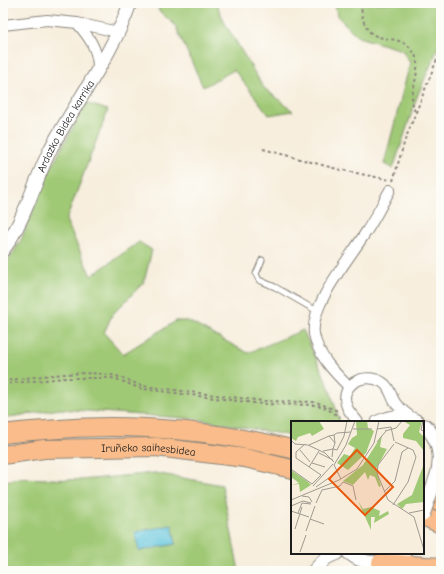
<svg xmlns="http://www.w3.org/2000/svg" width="444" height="574" font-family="'Comic Neue',sans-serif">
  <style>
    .green { fill: #a0c976; stroke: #5e7249 }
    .water { fill: #60c5dd; stroke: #3e707c }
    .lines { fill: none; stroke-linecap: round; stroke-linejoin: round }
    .service-casing { stroke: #8a857c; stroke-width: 7 }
    .minor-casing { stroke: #8a857c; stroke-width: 12 }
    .tertiary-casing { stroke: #8a857c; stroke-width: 15 }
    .motorway-casing { stroke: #8a857c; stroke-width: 20 }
    .path { stroke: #8a857c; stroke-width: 2; stroke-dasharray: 3 3; stroke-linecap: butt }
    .service { stroke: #fff; stroke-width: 5 }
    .minor { stroke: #fff; stroke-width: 10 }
    .tertiary { stroke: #fff; stroke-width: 13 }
    .motorway { stroke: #f9bc8a; stroke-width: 18 }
    .tertiary-bridge-casing { stroke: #8a857c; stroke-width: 15; stroke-linecap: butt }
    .tertiary-bridge { stroke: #fff; stroke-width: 13 }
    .labels { text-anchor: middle; stroke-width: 3; stroke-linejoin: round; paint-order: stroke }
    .street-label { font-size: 11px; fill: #1c1c1c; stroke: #fdfcf7 }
    .inset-road { fill: none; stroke: #9f9a90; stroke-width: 1 }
    .view { fill: #e8590c; fill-opacity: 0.15; stroke: #e8590c; stroke-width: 2 }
    .inset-edge { fill: none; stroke: #1c1c1c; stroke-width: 2 }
  </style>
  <rect width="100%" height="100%" fill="#fdfcf7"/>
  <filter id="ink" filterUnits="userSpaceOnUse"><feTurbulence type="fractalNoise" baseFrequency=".025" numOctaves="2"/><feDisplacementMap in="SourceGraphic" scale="8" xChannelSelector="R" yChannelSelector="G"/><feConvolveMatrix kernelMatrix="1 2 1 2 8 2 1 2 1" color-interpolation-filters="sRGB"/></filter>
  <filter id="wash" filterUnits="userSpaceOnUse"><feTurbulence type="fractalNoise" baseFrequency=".012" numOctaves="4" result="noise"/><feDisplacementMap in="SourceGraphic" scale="16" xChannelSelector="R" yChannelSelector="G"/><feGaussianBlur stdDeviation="0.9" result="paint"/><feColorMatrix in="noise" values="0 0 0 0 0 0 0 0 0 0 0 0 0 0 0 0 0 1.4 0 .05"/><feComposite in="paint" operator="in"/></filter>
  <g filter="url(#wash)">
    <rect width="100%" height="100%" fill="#f7eedd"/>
    <g class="green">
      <path d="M161,3H216L226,25L264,88L293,111L269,115L234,70L203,87L175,25L158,10Z"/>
      <path d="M334,3H441V41L417,97L393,169L384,164L410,63L402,50L358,37L339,18Z"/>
      <path d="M86,103L108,110L66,220L91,276L139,242L152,250L144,282L112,315L104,333L123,354L176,321H188L248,353L303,330L329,387L340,422H292V436L196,419L60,409L3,418V269L21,240L50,170Z"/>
      <path d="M155,473L222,485L239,571H3V482L18,478L81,480Z"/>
    </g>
    <path class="water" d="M172,525L176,544L139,551L135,532Z"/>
  </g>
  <g filter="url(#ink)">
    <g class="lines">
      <g class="service-casing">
        <path id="service" d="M262,260L256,274L259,280L275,287L317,311"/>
      </g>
      <g class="minor-casing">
        <g id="minor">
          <path d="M77,23C89,37 97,48 98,66"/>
          <path d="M3,25L47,20L77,23L118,32"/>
          <path d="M349,387C334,372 318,356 314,334C310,304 350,258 366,232C375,219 382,204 390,190"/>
          <path d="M358,422C354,417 349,412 347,407C338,385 364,371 382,382C391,387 391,399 397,405C402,410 408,415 414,419"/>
        </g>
      </g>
      <g class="tertiary-casing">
        <g id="tertiary">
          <path id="s1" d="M3,250C25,220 34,182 51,148C76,102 114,52 130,3"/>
          <path d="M378,422C391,416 405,414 418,422"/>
          <path d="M426,426C439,442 442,455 437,475"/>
          <path d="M349,553C366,567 387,565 404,553"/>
          <path d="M314,571L326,558L337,553"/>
        </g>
      </g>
      <g class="motorway-casing">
        <g id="motorway">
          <path d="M3,434C17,432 31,431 45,430C128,422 211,430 292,449"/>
          <path id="s2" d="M3,455L44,449L156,447L245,458L292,469"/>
          <path d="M423,495L441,503"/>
          <path d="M423,516L441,524"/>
          <path d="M381,563L441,567"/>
        </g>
      </g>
      <g class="path">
        <path d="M361,3C363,58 400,24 415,55C421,67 413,85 412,98C412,103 414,108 415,113"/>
        <path d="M263,149L337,169L390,180"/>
        <path d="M393,181L405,140L441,49"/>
        <path d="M3,381C35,377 80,370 111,375C122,376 132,383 143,386L263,401L316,402L338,411"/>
        <path d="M3,384L65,378H111C123,380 131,386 143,389L262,404L316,405L326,408L340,417"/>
      </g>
      <use href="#service" class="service"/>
      <use href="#minor" class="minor"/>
      <use href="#tertiary" class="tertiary"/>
      <use href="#motorway" class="motorway"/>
      <g class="tertiary-bridge-casing">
        <path id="tertiary-bridge" d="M423,515L437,475"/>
      </g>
      <use href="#tertiary-bridge" class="tertiary-bridge"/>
    </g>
  </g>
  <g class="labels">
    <g class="street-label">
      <text dy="4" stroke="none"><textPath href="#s1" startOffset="139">Ardazko Bidea karrika</textPath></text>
      <text dy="4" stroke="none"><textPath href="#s2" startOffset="146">Iruñeko saihesbidea</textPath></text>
    </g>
  </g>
  <g transform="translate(291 421)">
    <rect width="133" height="133" fill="#f7eedd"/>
    <path d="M0,0H28L33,8L21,15L19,12L7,16L5,20L0,17ZM65,0H76L77,7L83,10L75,32L57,49L46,42L53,33L59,35L64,27L57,23L61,17L66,14ZM112,0H131L128,11L133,16V30L125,20L112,17V13L119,4ZM91,14L89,26L96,28L85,48L90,65L88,66L84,56L79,54L77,59L74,51L62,64L52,60L72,44ZM133,43V81L115,83L111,88L106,83L121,74ZM0,49L16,60L20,64L9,71L8,63L0,64L8,62L0,56ZM67,80L72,88L80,86L89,90L88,95L97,90L98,93L83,102L84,96H80V109Z" fill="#a0c976"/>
    <path class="inset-road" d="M132,0L130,9L133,10M62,8H81M86,8L100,6L103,20M94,10L105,7L111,0M43,14L38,15L44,22L43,14L46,12L60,11M0,19L4,23L17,24L34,32L43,41M86,21L95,10M103,23L87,44L86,52L97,79L123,96M18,24L38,15M9,29L19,41M32,30L42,28L44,22M28,32L42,39M41,36L42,28L46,29L53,15L56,0M5,37V31L14,23M21,42L34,46M43,44L55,24L64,0M43,44L50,58M18,46L28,30M0,48L21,63L30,54L5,37M52,61L62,65L65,79M22,65L42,43M25,66L42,54M93,71L104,60L111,31L117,27M11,75L18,76L21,81M0,79L48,59L66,48L83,22L88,0M25,82L31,69L49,65L52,61M102,84L117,61L125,36L122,29L104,21M0,85L12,80L20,82M0,90L18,96M7,92L11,82L20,83M118,92L133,89M123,96L133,129M19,98L33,103M4,108L11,86M15,110L24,85M9,131L15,114"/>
    <path class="view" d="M66,29L102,66L74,94L38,58Z"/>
    <rect width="133" height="133" class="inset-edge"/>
  </g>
  <rect width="444" height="574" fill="none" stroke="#fdfcf7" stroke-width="16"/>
</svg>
